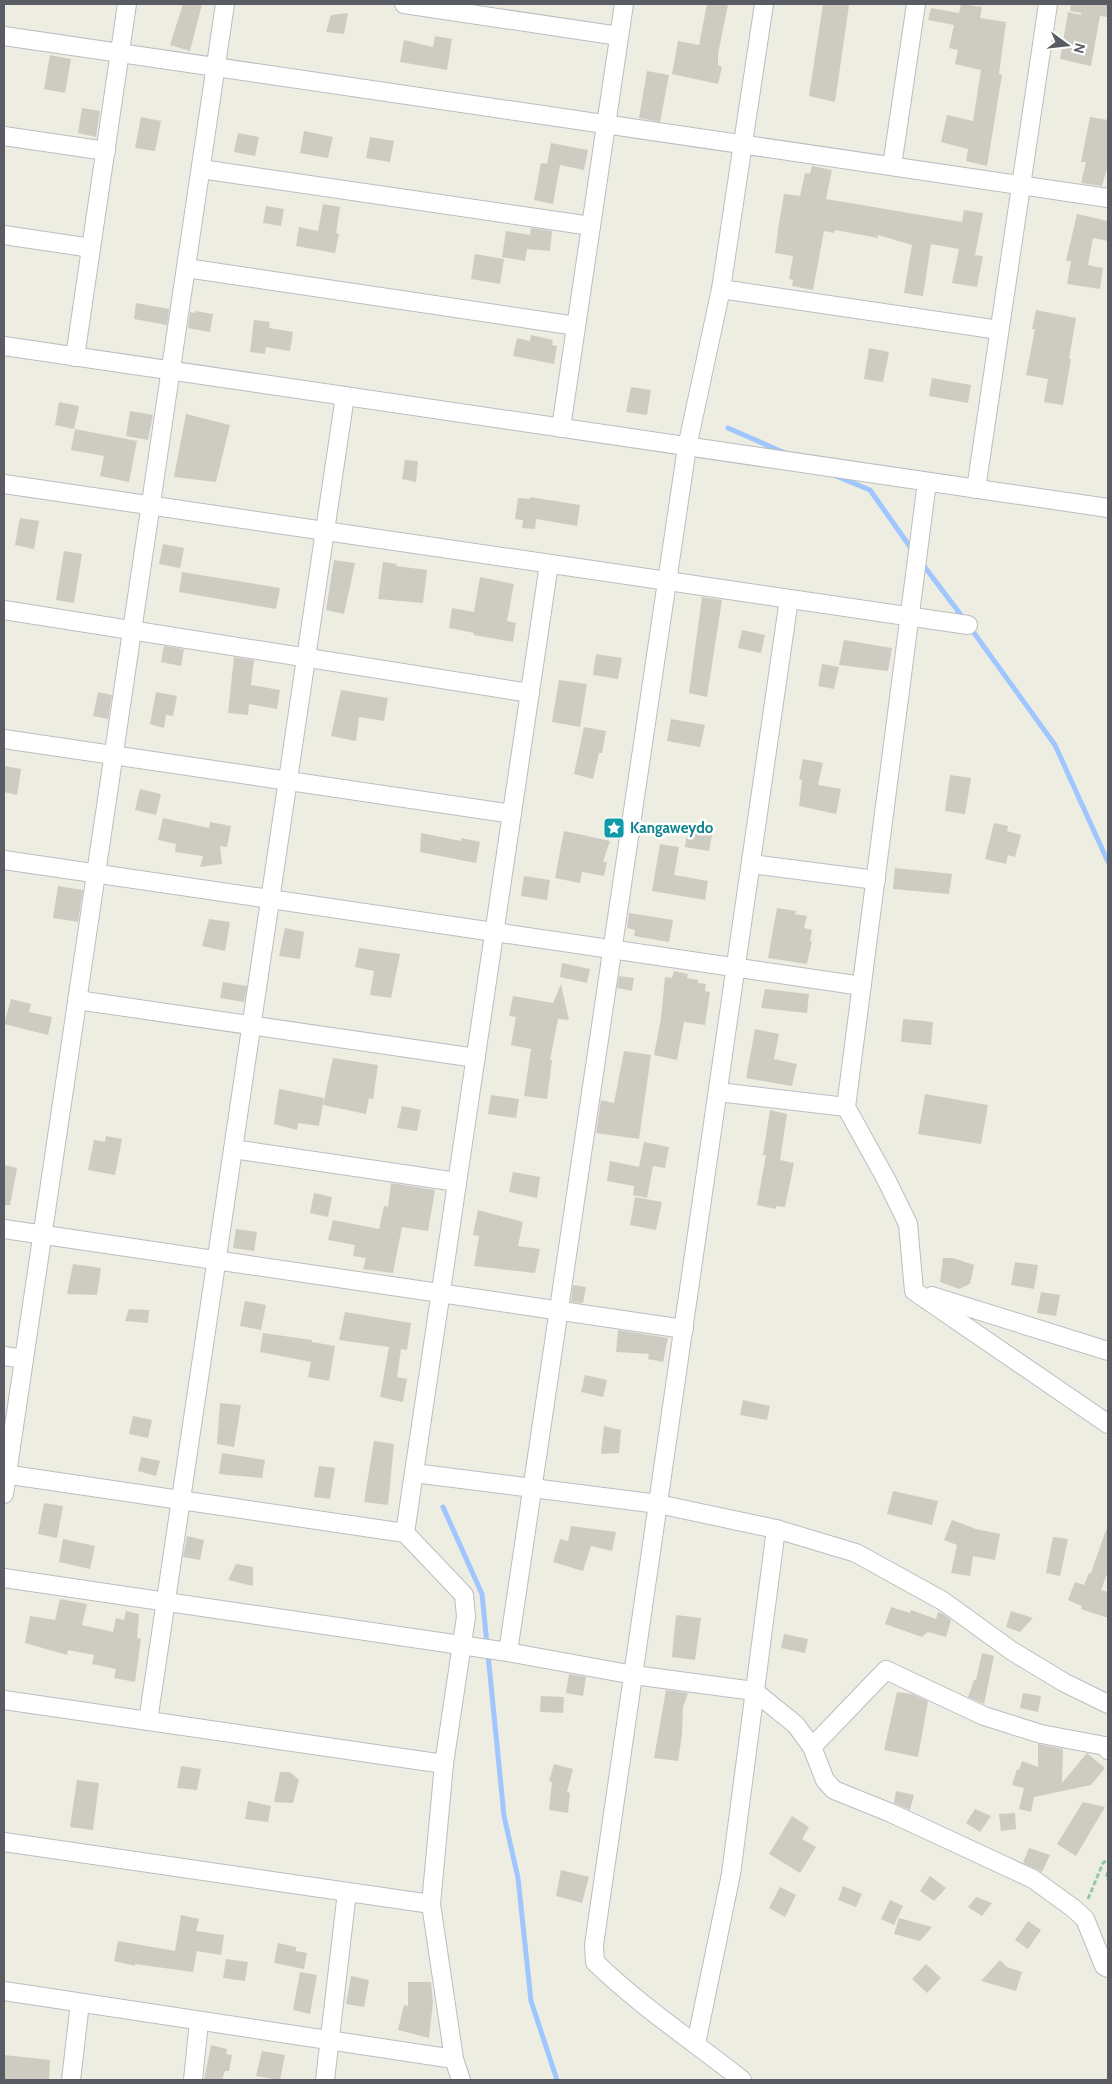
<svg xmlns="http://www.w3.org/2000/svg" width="1112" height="2084" font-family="Cabin,sans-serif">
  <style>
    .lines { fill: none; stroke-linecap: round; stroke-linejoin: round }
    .stream { stroke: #a0c6ff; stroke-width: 5 }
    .building { fill: #ceccc2 }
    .street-casing { stroke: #bbbdc4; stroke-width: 20 }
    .path { stroke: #93c9ab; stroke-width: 3; stroke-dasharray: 5 2.5; stroke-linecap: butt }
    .street { stroke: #fff; stroke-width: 18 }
    .labels { text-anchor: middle; stroke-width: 5; stroke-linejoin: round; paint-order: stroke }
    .culture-label { font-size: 15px; font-weight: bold; fill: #0d838f; stroke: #fff; text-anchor: start }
  </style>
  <rect width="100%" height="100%" fill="#eeede1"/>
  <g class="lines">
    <g class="stream">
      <path d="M728,428L785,453"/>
      <path d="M836,476L870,490L913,551"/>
      <path d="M921,562L964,619"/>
      <path d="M969,626L1055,745L1108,862"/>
      <path d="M443,1507L482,1594L504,1816L518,1878L531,2001L557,2080"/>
    </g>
  </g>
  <g class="building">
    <path d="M183,4H202L190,51L170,45Z"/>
    <path d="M707,4H728L718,54V65L722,67L718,84L672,74L678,41L699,45Z"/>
    <path d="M823,4L849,5L835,102L809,96Z"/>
    <path d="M961,4L982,7L980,18L1006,22L999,74L1002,75L987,166L966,161L968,149L941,142L947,115L973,121L981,70L955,64L958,50L949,48L954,25L928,20L931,8L959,13Z"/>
    <path d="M1071,4H1108V17L1100,16L1091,66L1060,59L1068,12L1081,15V13L1070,11Z"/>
    <path d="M348,13L344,34L326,32L331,15Z"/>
    <path d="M435,36L452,39L447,70L400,62L404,40L433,47Z"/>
    <path d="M50,55L71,59L65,93L44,89Z"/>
    <path d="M647,71L669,75L660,122L639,118Z"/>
    <path d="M82,108L100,111L96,137L78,133Z"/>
    <path d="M141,117L161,121L155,151L135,148Z"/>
    <path d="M1090,117L1108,120V165L1102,186L1081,183L1086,162H1081Z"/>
    <path d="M304,131L333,137L328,158L300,153Z"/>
    <path d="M238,133L259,137L255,156L234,152Z"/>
    <path d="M370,137L394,141L390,162L366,158Z"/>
    <path d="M551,143L588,150L584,170L560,165L553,204L534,200L541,163L547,164Z"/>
    <path d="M812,166L832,170L826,199L962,222L964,210L983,213L975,255L983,256L977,287L952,283L959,249L931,244L923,296L904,293L912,245L878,235V238L835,230L834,233L824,231L813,290L792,286L793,280L789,279L793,256L775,253L779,223L784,194L800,196L805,173L810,174Z"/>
    <path d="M323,204L340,207L336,233L339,234L335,253L296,246L299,227L318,231Z"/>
    <path d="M266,206L284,209L281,226L263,223Z"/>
    <path d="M1077,214L1108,221V241L1093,238L1088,265L1103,268L1100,289L1067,284L1071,261H1066Z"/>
    <path d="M531,228L552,231L550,251L527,249L525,261L502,257L506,231L530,235Z"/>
    <path d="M475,254L504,259L500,284L471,279Z"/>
    <path d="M136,303L169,309L167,325L134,319Z"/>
    <path d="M1036,310L1076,318L1069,359H1071L1063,405L1044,402L1048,379L1026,375L1035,329H1032Z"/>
    <path d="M195,311L213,314L210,332L188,328L190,312L195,313Z"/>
    <path d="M254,320L270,322L269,328L293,332L290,351L266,347L265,354L250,352Z"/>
    <path d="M531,335L553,340L552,345L557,346L554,364L513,356L517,338L530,341Z"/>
    <path d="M869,348L889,352L883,382L864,379Z"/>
    <path d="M932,378L971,385L968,403L929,396Z"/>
    <path d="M631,387L651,390L647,415L626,412Z"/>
    <path d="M59,402L79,406L74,429L55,425Z"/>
    <path d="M130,411L153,415L148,440L126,436Z"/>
    <path d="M186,414L230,425L216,482L174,477Z"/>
    <path d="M75,429L137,441L129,482L100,476L104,456L71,450Z"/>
    <path d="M405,460L418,461L416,482L402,479Z"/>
    <path d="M530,497L580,505L577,526L536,519L535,529L522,528L523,520L515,519L518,498L530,499Z"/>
    <path d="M20,518L39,521L34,549L15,545Z"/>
    <path d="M163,544L184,548L180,568L159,564Z"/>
    <path d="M64,551L82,554L74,603L56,600Z"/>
    <path d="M334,560L355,563L344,614L326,610Z"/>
    <path d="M383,562L397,564L396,566L427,570L423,603L378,599Z"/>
    <path d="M182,572L280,588L276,609L179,592Z"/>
    <path d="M480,577L514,584L507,621L516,623L513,642L474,635V633L449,628L452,608L474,612Z"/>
    <path d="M702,597L722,600L707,697L689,693Z"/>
    <path d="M742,630L765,635L761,653L738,648Z"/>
    <path d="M844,640L892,648L888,671L839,665Z"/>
    <path d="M164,646L184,649L181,666L161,662Z"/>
    <path d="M596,654L622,658L618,679L593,675Z"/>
    <path d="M234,657L254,660L251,685L280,690L277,709L249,704L248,715L228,713Z"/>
    <path d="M822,664L839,667L834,689L818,686Z"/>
    <path d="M559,680L587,684L580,727L552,722Z"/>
    <path d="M341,690L388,698L384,721L359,717L356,741L331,736Z"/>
    <path d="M98,692L112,695L108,719L93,716Z"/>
    <path d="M156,692L177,696L173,716L166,715L164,728L150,724Z"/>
    <path d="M671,719L705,725L700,747L667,741Z"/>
    <path d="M584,727L606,731L602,753H599L593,779L574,774Z"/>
    <path d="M803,759L823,763L818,785L841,789L836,814L799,806L802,780L799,779Z"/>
    <path d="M4,766L21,769L17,795L4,792Z"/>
    <path d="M950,775L971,778L965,814L945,811Z"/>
    <path d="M140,789L161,794L156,815L135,810Z"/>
    <path d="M163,818L209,828L210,822L231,826L227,847L220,846L222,864L200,867L203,856L175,852L176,844L158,840Z"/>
    <path d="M994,823L1008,826L1007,831L1021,835L1015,857L1008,855L1006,864L985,859Z"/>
    <path d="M688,826L713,830L709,851L685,847Z"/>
    <path d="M564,831L610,841L603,862H607L604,876L582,872L580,883L555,878Z"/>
    <path d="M421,833L461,841V838L480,842L476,863L420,852Z"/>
    <path d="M660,844L679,847L674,875L708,881L705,900L652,891Z"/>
    <path d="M895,868L952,874L949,894L893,889Z"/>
    <path d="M524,876L550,880L547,900L521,896Z"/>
    <path d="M58,886L83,890L78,922L53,918Z"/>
    <path d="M777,908L796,911L795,914L807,916L804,928L812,930L810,941H812L807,964L768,958Z"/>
    <path d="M629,913L673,920L669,942L634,936L635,930L627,928Z"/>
    <path d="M209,919L230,922L225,951L202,946Z"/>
    <path d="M285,928L304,932L300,959L279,956Z"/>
    <path d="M359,948L400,954L391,998L370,995L374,971L355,967Z"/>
    <path d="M562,963L590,969L587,983L560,977Z"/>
    <path d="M674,971L688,974L687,978L698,980V983L706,984L705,991L710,992L705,1025L684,1022L677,1060L654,1055L661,1018L665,977L672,978Z"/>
    <path d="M619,976L634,978L632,991L617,988Z"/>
    <path d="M223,982L247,986L244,1002L220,998Z"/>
    <path d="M561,984L569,1020L558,1019L550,1060H552L547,1099L524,1096L531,1049L511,1045L516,1017L509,1016L513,996L553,1003Z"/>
    <path d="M765,989L809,994L807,1013L761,1008Z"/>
    <path d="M11,999L31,1004L29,1012L52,1017L48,1035L4,1024Z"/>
    <path d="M903,1019L933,1022L931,1045L901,1042Z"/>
    <path d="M755,1029L779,1034L774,1059L797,1064L792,1086L746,1078Z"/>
    <path d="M624,1051L651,1055L639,1139L596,1133L601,1100L614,1103Z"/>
    <path d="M333,1058L378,1065L373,1099L369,1098L366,1114L323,1105Z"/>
    <path d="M279,1089L324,1098L319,1126L298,1123L297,1130L274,1124Z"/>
    <path d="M925,1094L988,1105L981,1144L918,1134Z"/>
    <path d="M491,1095L519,1099L516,1118L488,1114Z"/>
    <path d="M402,1106L421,1110L417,1131L397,1128Z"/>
    <path d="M770,1110L787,1114L780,1160L794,1163L785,1207L776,1206V1209L757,1205L766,1155H763Z"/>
    <path d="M106,1136L122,1139L115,1175L88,1170L94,1140L105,1142Z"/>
    <path d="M644,1142L669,1147L665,1168L653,1166L647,1198L633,1195L634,1186L607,1181L610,1161L639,1167Z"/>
    <path d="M4,1165L17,1168L10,1205H4Z"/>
    <path d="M513,1172L540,1177L537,1198L509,1192Z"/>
    <path d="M391,1183L435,1190L428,1231L402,1227L393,1273L363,1269L366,1258L353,1256L355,1245L328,1240L333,1220L379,1229L384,1206L388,1207Z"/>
    <path d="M314,1193L332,1197L328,1217L310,1213Z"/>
    <path d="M635,1197L662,1202L656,1230L630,1225Z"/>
    <path d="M478,1210L523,1222L518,1246L540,1249L535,1273L474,1266L479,1236L473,1235Z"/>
    <path d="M236,1229L257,1232L254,1251L233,1248Z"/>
    <path d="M943,1258H953L974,1265L970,1284L959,1289L940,1282Z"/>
    <path d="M1015,1262L1038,1265L1034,1289L1011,1285Z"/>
    <path d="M73,1264L101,1268L97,1295L67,1294Z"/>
    <path d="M573,1285L586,1287L583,1303L571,1302Z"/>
    <path d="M1041,1292L1060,1295L1056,1316L1037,1313Z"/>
    <path d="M245,1301L266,1305L261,1330L240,1326Z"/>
    <path d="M129,1309L149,1310L148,1323L125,1321Z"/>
    <path d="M345,1312L411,1323L407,1350L401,1349L397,1377L407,1379L403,1402L380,1397L389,1347L339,1340Z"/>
    <path d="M618,1330L668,1338L663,1362L648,1359L649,1354L616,1352Z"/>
    <path d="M263,1333L312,1340V1342L335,1346L329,1381L308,1377L311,1362L260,1352Z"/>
    <path d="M585,1375L607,1380L603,1397L581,1392Z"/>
    <path d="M743,1400L770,1406L767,1420L740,1415Z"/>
    <path d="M220,1403L241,1405L234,1447L217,1444Z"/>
    <path d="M133,1416L152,1420L148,1438L129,1434Z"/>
    <path d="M604,1426L621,1430L619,1453L601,1454Z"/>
    <path d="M374,1441L394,1444L388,1505L364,1502Z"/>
    <path d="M222,1453L265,1460L262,1478L219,1474Z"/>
    <path d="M141,1457L160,1461L156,1476L138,1471Z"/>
    <path d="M319,1466L335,1468L330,1499L314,1497Z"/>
    <path d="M893,1491L938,1501L932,1525L887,1514Z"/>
    <path d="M44,1503L63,1506L57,1538L38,1534Z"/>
    <path d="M952,1520L976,1529L1000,1534L995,1560L973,1556L970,1576L951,1573L957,1545L944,1540Z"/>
    <path d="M571,1526L616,1532L612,1551L591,1546L583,1571L553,1562L560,1539L568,1541Z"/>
    <path d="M1106,1530H1108V1571L1101,1590L1108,1592V1618L1081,1609L1082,1606L1068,1600L1075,1582L1084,1585L1089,1573H1091Z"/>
    <path d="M187,1536L204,1540L200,1560L183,1557Z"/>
    <path d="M1053,1537L1068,1539L1060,1576L1046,1573Z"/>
    <path d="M63,1539L95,1546L90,1569L59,1562Z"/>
    <path d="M236,1564L253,1567V1586L228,1580Z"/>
    <path d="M60,1599L87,1604L82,1625L113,1632L116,1618L124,1620L126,1611L139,1614L137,1638L141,1639L135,1682L114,1678L116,1669L92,1664L94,1655L68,1650L67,1655L25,1643L30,1616L55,1620Z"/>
    <path d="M891,1607L910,1613L911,1610L936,1619L938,1612L943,1614L951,1620L946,1637L928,1632L922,1637L885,1624Z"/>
    <path d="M1011,1611L1033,1618L1020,1632L1006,1627Z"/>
    <path d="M676,1615L701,1618L695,1660L672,1657Z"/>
    <path d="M784,1634L808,1639L805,1653L781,1648Z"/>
    <path d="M982,1653L994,1656L984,1704L968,1697L974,1680H976Z"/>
    <path d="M569,1674L586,1677L583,1696L566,1693Z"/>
    <path d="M666,1690L688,1693L683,1707L682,1735L678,1761L654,1758Z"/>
    <path d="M897,1692L912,1694L928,1701L918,1757L884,1750Z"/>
    <path d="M1023,1693L1041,1696L1038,1712L1020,1708Z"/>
    <path d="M541,1696L564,1697L563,1713L540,1712Z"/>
    <path d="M1038,1744L1063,1749L1062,1783L1087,1753L1105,1768L1091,1785L1034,1797L1031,1812L1019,1809L1024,1788L1012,1785L1017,1769L1019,1770L1022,1761L1038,1767Z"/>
    <path d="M554,1764L573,1769L567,1792L570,1793L568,1813L549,1810L552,1782L549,1781Z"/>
    <path d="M181,1766L201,1769L197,1790L177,1788Z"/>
    <path d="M280,1772H290L299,1780L293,1803L274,1802Z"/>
    <path d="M77,1780L99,1783L93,1830L70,1827Z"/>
    <path d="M896,1791L914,1795L910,1810L894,1803Z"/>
    <path d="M248,1801L271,1806L268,1822L245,1819Z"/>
    <path d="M1083,1802L1105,1807L1076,1856L1057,1844Z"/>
    <path d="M975,1809L991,1816L980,1832L966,1823Z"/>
    <path d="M1015,1813L1016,1829L1001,1831L999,1814Z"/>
    <path d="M792,1816L809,1827L802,1839L816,1847L800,1873L769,1854Z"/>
    <path d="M1029,1848L1050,1855L1042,1872L1023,1863Z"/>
    <path d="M561,1870L589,1877L582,1903L556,1896Z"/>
    <path d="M930,1876L946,1888L934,1901L920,1891Z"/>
    <path d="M843,1886L862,1894L856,1907L838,1900Z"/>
    <path d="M780,1887L796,1895L785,1917L769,1908Z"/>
    <path d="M976,1897L992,1903L982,1916L968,1907Z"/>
    <path d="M890,1900L903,1906L894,1925L881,1919Z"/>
    <path d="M181,1915L199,1919L196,1931L224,1935L221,1955L197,1951L193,1972L135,1964V1966L114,1961L118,1941L175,1951Z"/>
    <path d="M899,1918L932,1927L920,1941L894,1934Z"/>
    <path d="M1028,1921L1041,1930L1028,1949L1015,1940Z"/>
    <path d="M278,1943L296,1947V1951L307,1953L304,1969L274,1963Z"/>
    <path d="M226,1959L248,1962L245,1981L223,1978Z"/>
    <path d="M1000,1960L1007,1967L1022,1972L1016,1991L981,1981Z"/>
    <path d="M926,1964L941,1978L927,1993L912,1979Z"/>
    <path d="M300,1972L317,1975L310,2014L293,2010Z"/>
    <path d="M351,1976L369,1980L364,2007L346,2004Z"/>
    <path d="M408,1982H431L433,2002L429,2038L398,2030L404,2005L408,2006Z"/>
    <path d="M211,2045L227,2049L226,2054L232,2055L229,2071H225L222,2080H204Z"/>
    <path d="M262,2051L285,2055L280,2080L256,2076Z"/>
    <path d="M4,2055L50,2060L49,2080H4Z"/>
  </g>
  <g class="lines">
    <g class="street-casing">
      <g id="street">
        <path d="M404,4L619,36"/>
        <path d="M4,36L1108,198"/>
        <path d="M4,136L106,151"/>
        <path d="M892,166L916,4"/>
        <path d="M201,169L591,226"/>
        <path d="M4,235L91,248"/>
        <path d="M186,268L576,326"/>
        <path d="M721,289L999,330"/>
        <path d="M4,346L1108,508"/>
        <path d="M75,357L127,4"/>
        <path d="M561,428L624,4"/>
        <path d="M927,482L846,1107L887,1181L908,1224L914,1291L1108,1424"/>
        <path d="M4,484L968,625"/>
        <path d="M976,489L1048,4"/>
        <path d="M4,610L530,693"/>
        <path d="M4,739L512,814"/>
        <path d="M4,860L862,986"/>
        <path d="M751,864L876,880"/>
        <path d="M77,1000L476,1058"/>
        <path d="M718,1092L846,1107"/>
        <path d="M233,1149L457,1182"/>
        <path d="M4,1229L684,1329"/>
        <path d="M932,1296L1108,1351"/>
        <path d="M4,1356L24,1359"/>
        <path d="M414,1473L658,1504L776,1529L856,1553L943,1601L1012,1651L1065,1683L1108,1704"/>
        <path d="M4,1474L405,1533L464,1595L466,1617L444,1764L431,1904L454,2059L461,2080"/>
        <path d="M4,1494L225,4"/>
        <path d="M405,1533L549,564"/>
        <path d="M4,1578L508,1652L634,1675L754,1691L796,1725L812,1747L825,1780L834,1790L891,1813L1033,1879L1073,1908L1085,1919L1104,1966L1108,1968"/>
        <path d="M508,1652L687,447L721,289L764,4"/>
        <path d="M4,1700L444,1764"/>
        <path d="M148,1721L345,396"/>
        <path d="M812,1747L886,1670L984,1716L1041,1734L1105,1746L1108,1750"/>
        <path d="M4,1842L431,1904"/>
        <path d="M4,1991L454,2059"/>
        <path d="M696,2044L731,1874L776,1529"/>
        <path d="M71,2080L80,2003"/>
        <path d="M193,2080L199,2021"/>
        <path d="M325,2080L347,1892"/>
        <path d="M742,2080C693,2041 640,2006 595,1962L594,1945L789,599"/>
      </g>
    </g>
    <g class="path">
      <path d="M1108,1872L1106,1878L1108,1879"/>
      <path d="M1088,1899L1103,1863L1108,1859"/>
    </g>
    <use href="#street" class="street"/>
  </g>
  <defs>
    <g id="sight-square" transform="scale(1.125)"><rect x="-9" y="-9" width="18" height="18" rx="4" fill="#0f9aa8" stroke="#fff"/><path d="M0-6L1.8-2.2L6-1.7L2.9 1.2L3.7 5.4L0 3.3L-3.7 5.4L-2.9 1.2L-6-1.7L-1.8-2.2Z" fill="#fff"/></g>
  </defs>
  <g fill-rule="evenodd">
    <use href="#sight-square" x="614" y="828"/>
  </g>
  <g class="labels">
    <g class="culture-label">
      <text x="630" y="833">Kangaweydo</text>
    </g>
  </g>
  <rect width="1112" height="2084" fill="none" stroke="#595c63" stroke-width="10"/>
  <g transform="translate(1067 45) rotate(105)" stroke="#ffffff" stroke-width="4" paint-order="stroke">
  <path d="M0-4L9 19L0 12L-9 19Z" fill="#595c63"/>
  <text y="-8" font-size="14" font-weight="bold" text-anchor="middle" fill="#595c63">N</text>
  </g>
</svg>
